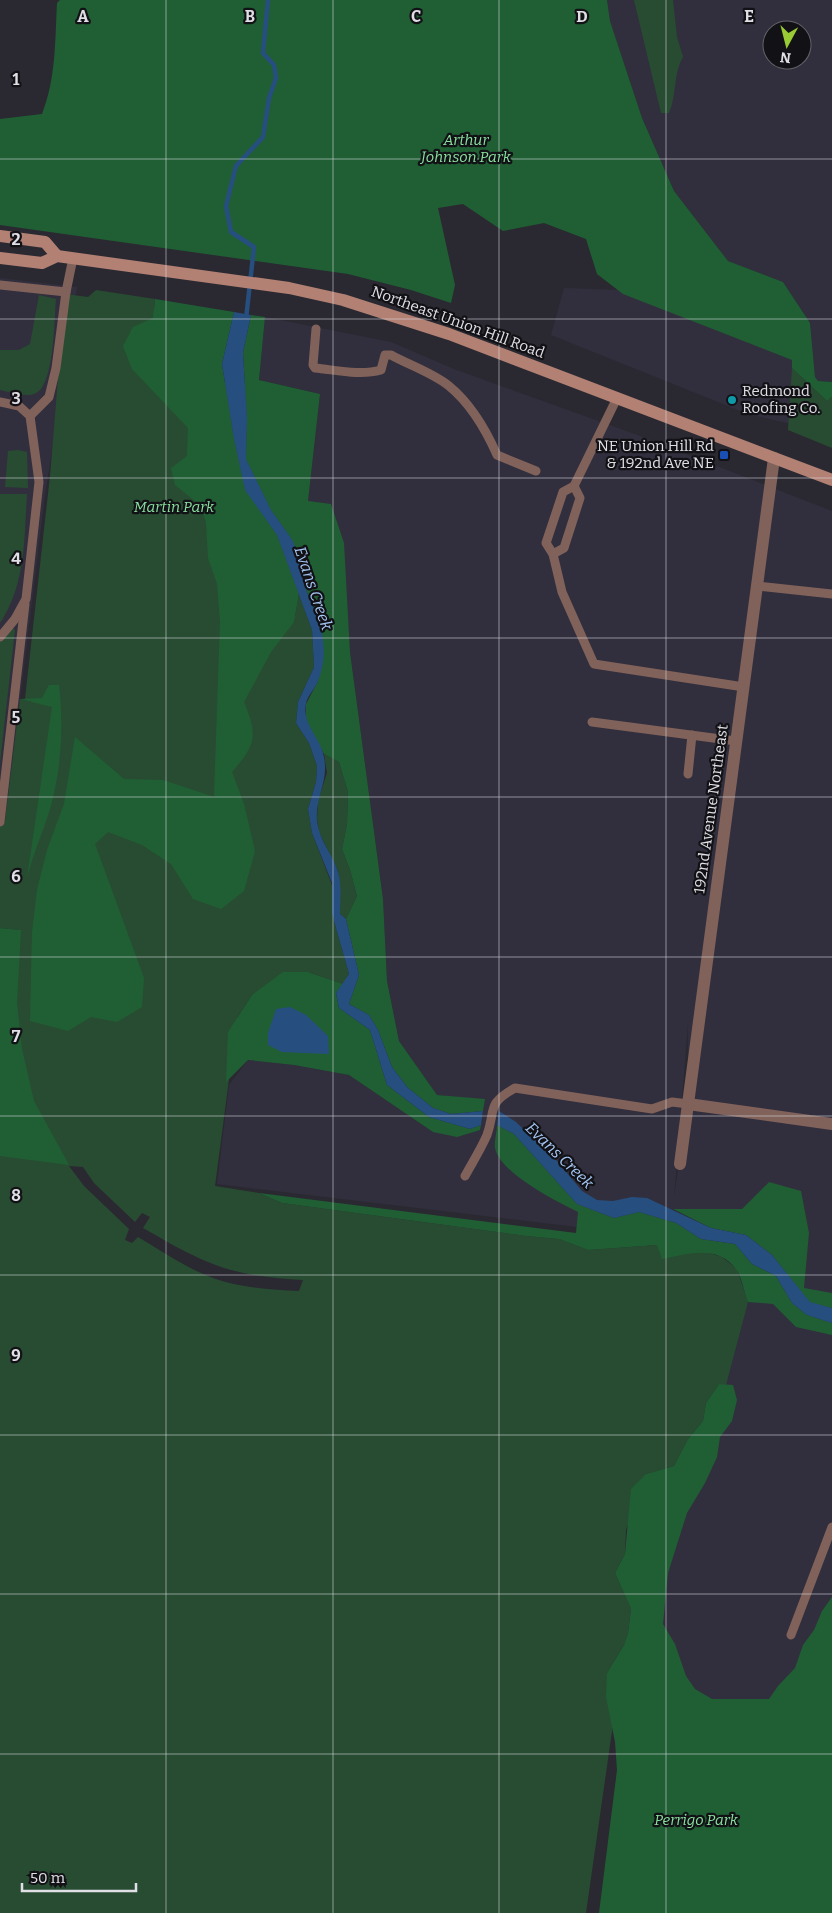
<svg xmlns="http://www.w3.org/2000/svg" width="832" height="1913" font-family="Bitter,serif">
  <style>
    .built { fill: #312f3d; fill-rule: evenodd }
    .green { fill: #284c32; fill-rule: evenodd }
    .forest { fill: #205f34 }
    .water { fill: #264e7f }
    .lines { fill: none; stroke-linecap: round; stroke-linejoin: round }
    .stream { stroke: #264e7f; stroke-width: 4.5 }
    .service { stroke: #81625a; stroke-width: 9 }
    .minor { stroke: #81625a; stroke-width: 12 }
    .secondary { stroke: #b28174; stroke-width: 12 }
    .grid { fill: none; stroke: #e0dfe5; stroke-width: 1; stroke-opacity: 0.55 }
    .culture-dot { fill: #0f9aa8; stroke: #121216; stroke-width: 2 }
    .transit-dot { fill: #1a4fb4; stroke: #121216; stroke-width: 2 }
    .labels { text-anchor: middle; stroke-width: 4.5; stroke-linejoin: round; paint-order: stroke }
    .park-label { font-size: 15px; font-style: italic; fill: #89e09f; stroke: #121216 }
    .street-label { font-size: 15px; fill: #e0dfe5; stroke: #121216 }
    .poi-label { font-size: 15px; fill: #e0dfe5; stroke: #121216; text-anchor: start }
    .water-label { font-size: 16px; font-style: italic; fill: #a4c6f4; stroke: #121216 }
    .grid-label { font-size: 16px; text-anchor: middle; font-weight: bold; fill: #e0dfe5; stroke: #121216; stroke-width: 4.5; stroke-linejoin: round; paint-order: stroke }
  </style>
  <rect width="100%" height="100%" fill="#2a2931"/>
  <g class="built">
    <path d="M607,0H832V382L818,381L815,377L810,323L783,282L728,261L674,191L642,118L610,21ZM772,30H802V60H772Z"/>
    <path d="M0,278L77,287L45,495L20,699L52,706L0,851Z"/>
    <path d="M564,288L621,290L794,359L791,424L748,414L551,335Z"/>
    <path d="M265,317L391,342L454,369L640,436L832,511V1645L781,1713L720,1708L664,1680L649,1606L748,1302L798,1270L769,1182L742,1209H673L670,1238L217,1184L229,1085L248,1060L294,1065L349,1075L433,1132L480,1130L485,1100L437,1095L399,1041L387,981L383,899L350,652L343,543L308,501L320,394L259,380ZM688,1024V1104L674,1197Z"/>
  </g>
  <g class="green">
    <path d="M634,0H673L677,37L683,57C673,74 677,95 669,113H661Z"/>
    <path d="M96,290L155,299L154,308L225,383L314,402L294,622L299,594L312,630L314,667L298,702L296,723L309,743L317,766L316,782L308,809L312,833L332,885V914L349,974L343,984L308,972L252,995L237,1018L215,1186L259,1193L282,1203L526,1236L559,1239L588,1250L657,1245L703,1251L722,1257L737,1269L748,1302L726,1385L719,1384L706,1403L703,1421L688,1439L674,1466L646,1474L626,1530L625,1554L615,1573L631,1609L628,1633L624,1645L607,1673L614,1717L586,1913H0V1056L19,930L0,928V827L5,821L20,699L32,702L25,699L50,476L65,294L88,297ZM69,1166L83,1167L94,1183L135,1222L142,1213L150,1217L143,1228C164,1240 186,1253 208,1262C238,1275 272,1278 303,1280L299,1291C273,1290 247,1288 222,1281C192,1272 165,1253 138,1237L132,1243L125,1240L129,1229L84,1186Z"/>
    <path d="M39,295L56,299C54,318 55,388 34,394C25,397 10,392 0,390V350H19L30,344Z"/>
    <path d="M792,368L827,401L832,397V448L788,430Z"/>
    <path d="M18,450L27,452L28,488L5,487L8,451Z"/>
    <path d="M0,494H27C24,539 26,584 0,623Z"/>
    <path d="M12,627L15,630L0,763V640Z"/>
    <path d="M324,754L339,762L348,792L347,824L342,849L350,870L357,896L346,919L340,914L338,871L319,832L317,818L318,801L327,773Z"/>
  </g>
  <g class="forest">
    <path d="M60,0H607L610,21L642,118L674,191L728,261L783,282L810,323L815,377L818,381L832,382V397L827,401L792,368V360L623,294L597,274L586,239L544,223L503,231L463,204L438,208L455,285L451,303L411,290L348,274L0,225V119L42,114C56,78 55,42 57,3Z"/>
    <path d="M155,299L234,312L222,364L234,439L245,489L277,535L299,594L294,622L271,652L244,702C258,736 256,744 232,772L244,804L255,851L244,891L221,909L193,899L171,864L142,845L108,832L95,844L144,978L142,1007L117,1022L91,1017L68,1031L30,1021L32,932L37,890L47,850L64,804L75,737L124,779L163,780L214,797L220,621L217,584L208,558L206,522L200,505L175,485L171,468L187,456L188,428L132,369L123,346L133,327L153,318Z"/>
    <path d="M251,315L265,317L259,380L320,394L308,501L331,504L344,543L350,652L383,899L387,981L399,1041L437,1095L485,1099L483,1111L451,1114L433,1108L407,1087L392,1067L378,1030L369,1015L349,1004L359,975L346,919L357,896L350,870L342,849L347,824L348,792L339,762L324,754L306,721V704L318,681V615L306,590L291,538L271,510L246,459L247,417L243,353Z"/>
    <path d="M49,685H59C63,721 62,757 54,793C48,822 34,849 27,878L52,707L20,699L42,698Z"/>
    <path d="M0,928L21,930L17,1003L22,1049L34,1101L69,1165L0,1156Z"/>
    <path d="M283,972H308L343,984L336,993L339,1008L370,1030L387,1085L429,1117L470,1129L481,1125L480,1130L457,1137L433,1132L349,1075L294,1065L248,1060L226,1082L228,1032L252,995Z"/>
    <path d="M497,1125L514,1134L577,1204L614,1218L639,1212L676,1223L701,1239L735,1244L752,1264L776,1276L792,1303L807,1315L832,1323V1335L796,1327L773,1304L748,1302C744,1293 742,1277 736,1269C717,1244 687,1254 662,1259L657,1245L588,1250L559,1239L526,1236L282,1203L259,1193L576,1233L578,1212C556,1201 500,1173 495,1148C494,1141 497,1132 497,1125Z"/>
    <path d="M769,1182L801,1191L809,1233L804,1288L832,1293V1308L810,1303L772,1255L746,1235L711,1228L673,1209H742Z"/>
    <path d="M719,1384L733,1385L737,1400L732,1421L720,1437L717,1457L705,1483L687,1513L668,1573L663,1624L675,1644L686,1676L695,1689L712,1699H769L778,1686L795,1668L803,1645L814,1630L822,1611L832,1597V1913H599L617,1770L615,1742L606,1697L607,1673L624,1645L628,1633L631,1609L615,1573L625,1554L631,1489L646,1474L674,1466L688,1439L703,1421L706,1403Z"/>
  </g>
  <g class="water">
    <path d="M234,312L251,315L243,353L247,417L246,459L271,510L291,538L310,575L306,590C320,620 331,648 318,681C315,689 307,696 306,704C302,725 321,738 324,757C329,782 315,797 317,820C319,841 333,854 338,872C342,885 340,900 340,914L346,919L359,975L349,1004L369,1015L378,1030L392,1067L407,1087L433,1108L451,1114L483,1111L481,1125L470,1129L429,1117L387,1085L370,1030L339,1008L336,993L349,974L332,914V883L312,833L308,809L316,782L317,766L309,743L296,723L298,702L314,667L312,630L277,535L245,490L234,439L222,364Z"/>
    <path d="M290,1007L306,1015L328,1036L329,1054L282,1052L268,1045V1033L276,1009Z"/>
    <path d="M499,1111L516,1122L557,1161L582,1191L597,1200L613,1201L632,1197L647,1198L711,1228L746,1235L772,1255L810,1302L832,1308V1323L807,1315L792,1303L776,1276L752,1264L735,1244L701,1239L676,1223L639,1212L614,1218L577,1204L514,1134L497,1125Z"/>
  </g>
  <g class="lines">
    <path class="stream" d="M246,319L254,247L231,232L226,206L236,166L263,137L269,98L276,78L274,65L263,53L268,0"/>
    <g class="service">
      <path d="M0,285L66,292L73,258"/>
      <path d="M316,329L313,365L315,368C336,370 360,376 381,370L385,355H391C409,365 433,373 449,386C471,404 486,430 497,455L536,471"/>
      <path d="M617,398L574,486L563,492L546,543L553,554L562,592L594,664L744,687"/>
      <path d="M0,402L19,406L30,416L39,482L26,599L15,619L0,637"/>
      <path d="M30,416L49,397L56,368L66,292"/>
      <path d="M553,554L564,548L580,498L574,486"/>
      <path d="M757,586L832,594"/>
      <path d="M592,722L736,741"/>
      <path d="M688,774L692,735"/>
      <path d="M0,822L25,604"/>
      <path d="M465,1176C472,1163 481,1149 487,1135C496,1110 486,1104 515,1088L652,1109L672,1102L688,1104"/>
      <path d="M791,1635L832,1527"/>
    </g>
    <g class="minor">
      <path d="M688,1104L832,1124"/>
      <path d="M680,1164L774,458"/>
    </g>
    <g class="secondary">
      <path d="M0,236L45,242L57,256"/>
      <path d="M0,258L42,263L57,256L289,288L343,300L449,334L832,480"/>
    </g>
  </g>
  <path class="grid" d="M166,0V1913M333,0V1913M499,0V1913M666,0V1913M0,159H832M0,319H832M0,478H832M0,638H832M0,797H832M0,957H832M0,1116H832M0,1275H832M0,1435H832M0,1594H832M0,1754H832"/>
  <circle class="culture-dot" cx="732" cy="400" r="5"/>
  <rect class="transit-dot" x="719" y="450" width="10" height="10" rx="2.5"/>
  <g class="labels">
    <g class="park-label">
      <text x="466" y="145">Arthur<tspan x="466" dy="17">Johnson Park</tspan></text>
      <text x="174" y="512">Martin Park</text>
      <text x="696" y="1825">Perrigo Park</text>
    </g>
    <g class="street-label">
      <text transform="translate(458 322) rotate(20)" y="5">Northeast Union Hill Road</text>
      <text transform="translate(711 809) rotate(-82)" y="5">192nd Avenue Northeast</text>
    </g>
    <g class="poi-label">
      <text x="742" y="396">Redmond<tspan x="742" dy="17">Roofing Co.</tspan></text>
      <text x="714" y="451" text-anchor="end">NE Union Hill Rd<tspan x="714" dy="17">&amp; 192nd Ave NE</tspan></text>
    </g>
    <g class="water-label">
      <text transform="translate(314 588) rotate(71)" y="6">Evans Creek</text>
      <text transform="translate(560 1155) rotate(44)" y="6">Evans Creek</text>
    </g>
  </g>
  <g class="grid-label">
    <text x="83" y="22">A</text>
    <text x="250" y="22">B</text>
    <text x="416" y="22">C</text>
    <text x="582" y="22">D</text>
    <text x="749" y="22">E</text>
    <text x="16" y="85">1</text>
    <text x="16" y="245">2</text>
    <text x="16" y="404">3</text>
    <text x="16" y="564">4</text>
    <text x="16" y="723">5</text>
    <text x="16" y="882">6</text>
    <text x="16" y="1042">7</text>
    <text x="16" y="1201">8</text>
    <text x="16" y="1361">9</text>
  </g>
  <g transform="translate(787 45) rotate(187)"><circle r="24" fill="#121216" stroke="#646469"/>
  <path d="M0-4L9 19L0 12L-9 19Z" fill="#99cb35"/>
  <text y="-8" font-size="14" font-weight="bold" text-anchor="middle" fill="#e0dfe5">N</text>
  </g>
  <path d="M22 1883v8h114v-8" fill="none" stroke="#e0dfe5" stroke-width="2.5"/>
  <text x="30" y="1883" font-size="15" fill="#e0dfe5" stroke="#121216" stroke-width="4" paint-order="stroke">50 m</text>
</svg>
